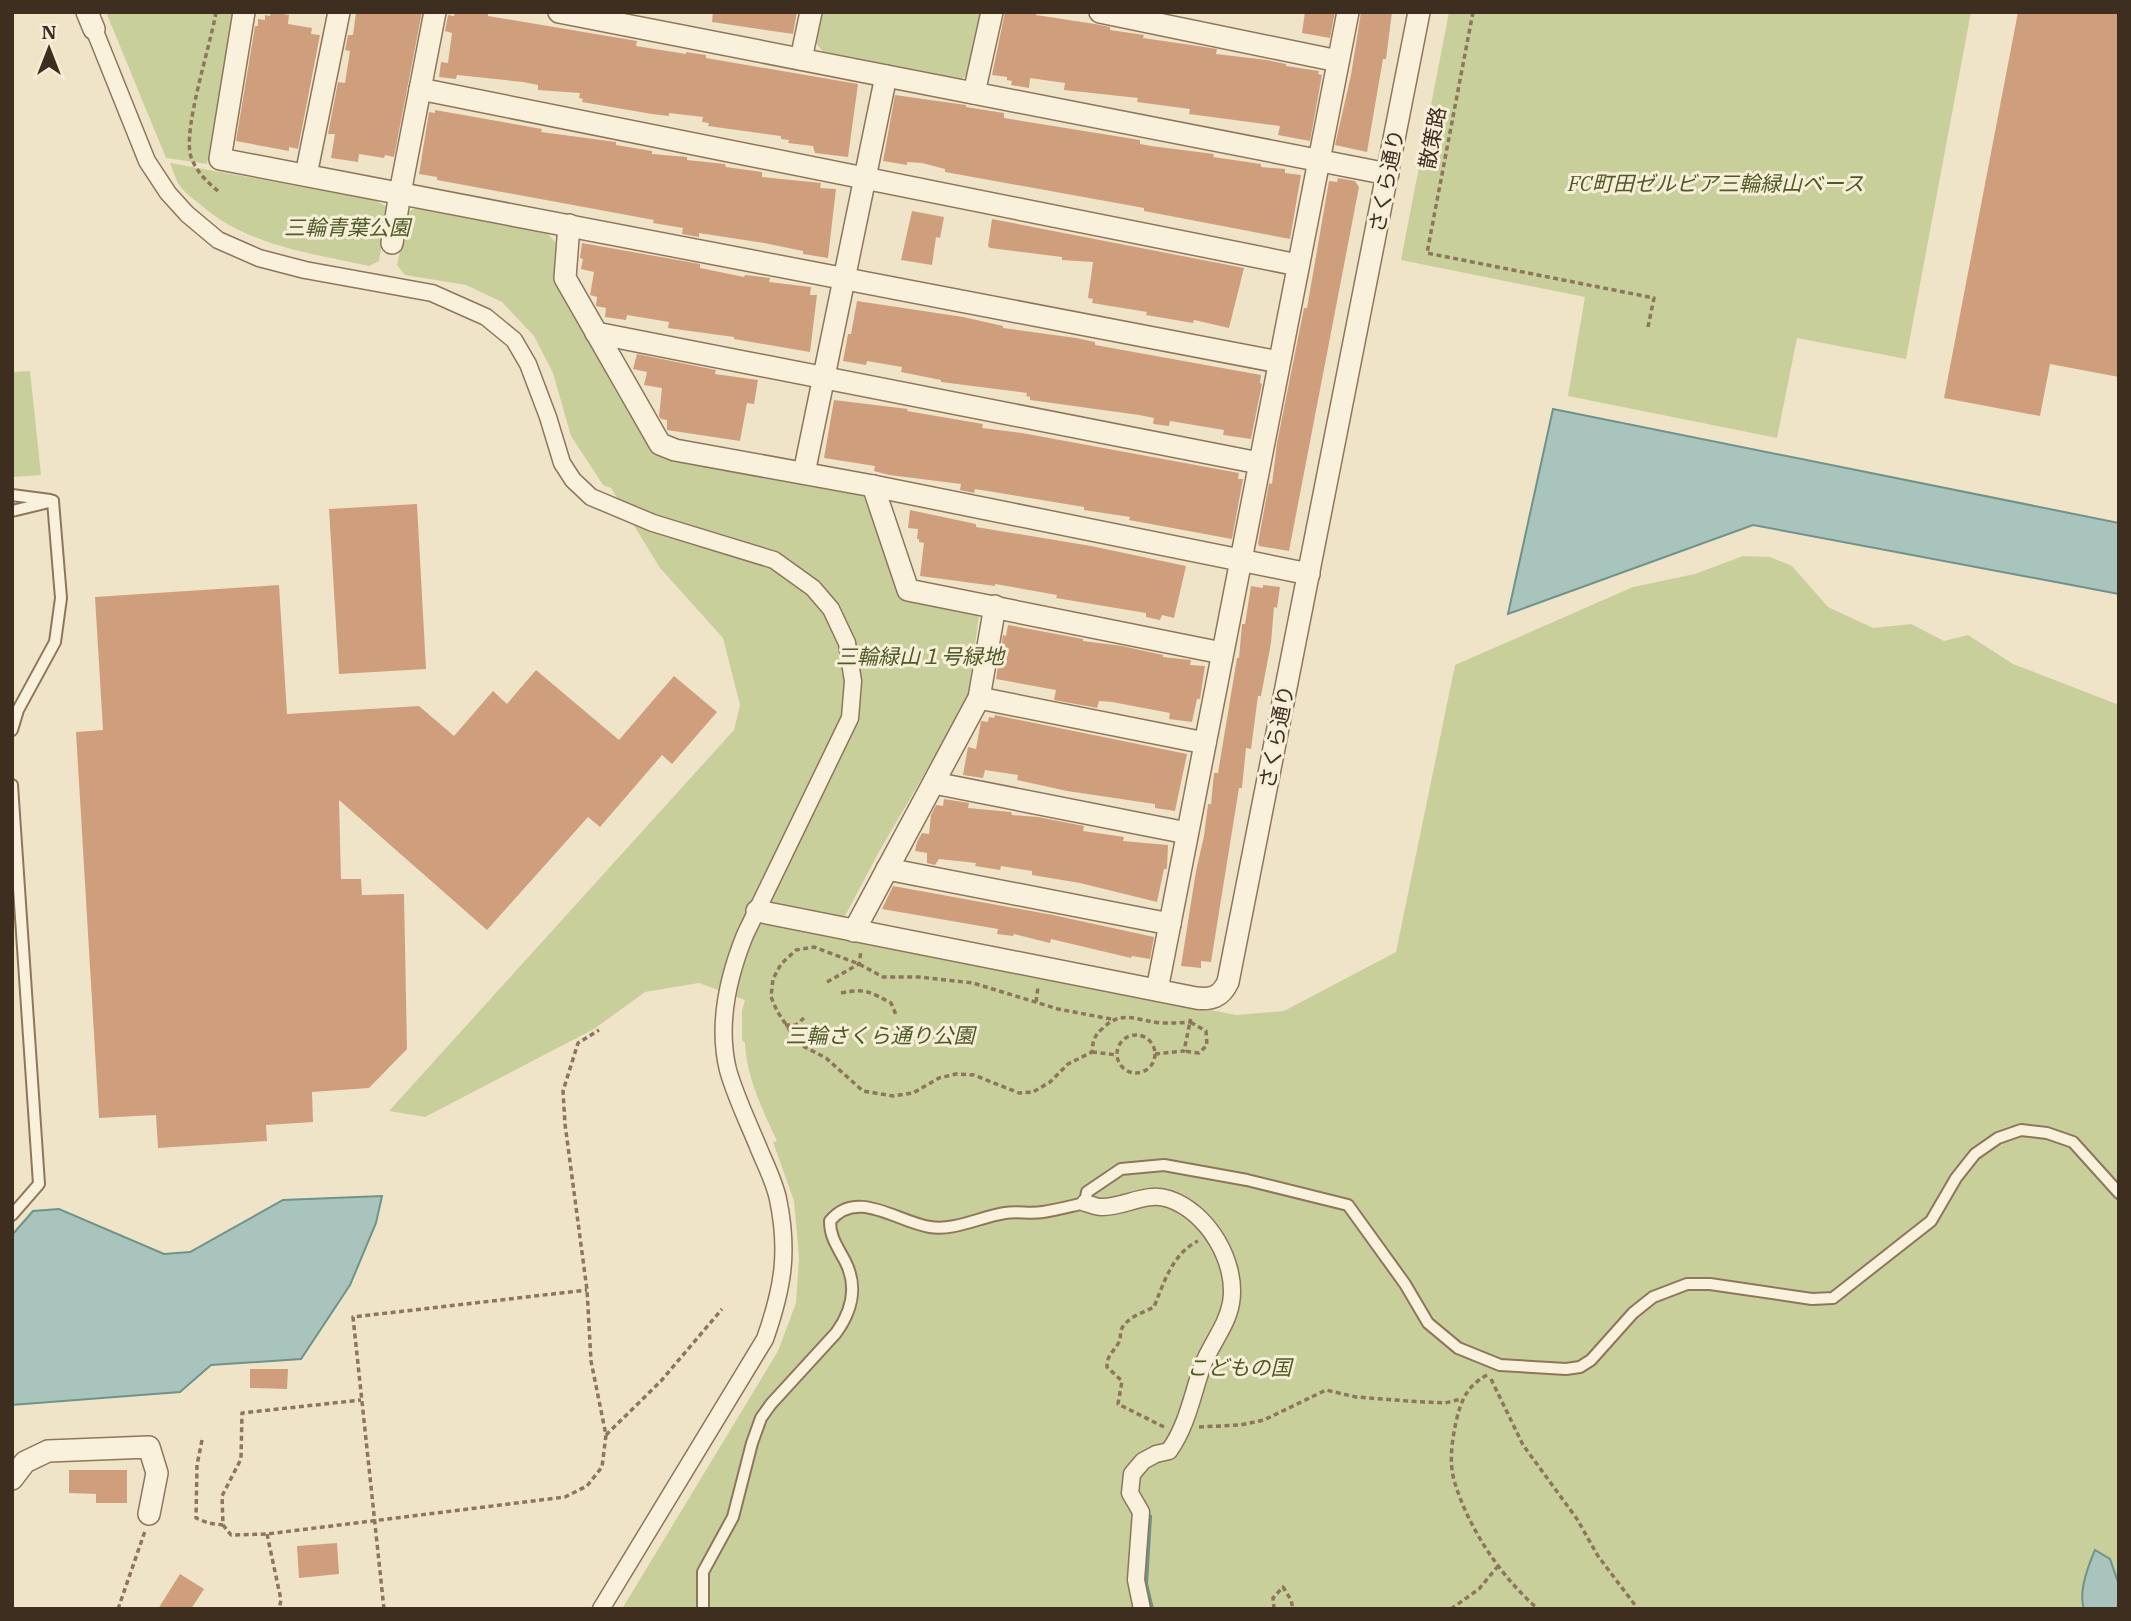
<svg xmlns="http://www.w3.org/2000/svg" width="2131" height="1621" font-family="'IBM Plex Serif','Noto Sans JP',serif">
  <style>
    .green { fill: #c9cf9b }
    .water { fill: #a9c4bc; stroke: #6f938a; stroke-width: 2 }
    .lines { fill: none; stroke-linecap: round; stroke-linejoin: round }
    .stream { stroke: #6f938a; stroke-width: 6 }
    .building { fill: #cf9f7d }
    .service-casing { stroke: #8d765c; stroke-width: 14 }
    .pedestrian-casing { stroke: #8d765c; stroke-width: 19 }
    .minor-casing { stroke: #8d765c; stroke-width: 24 }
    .path { stroke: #8d765c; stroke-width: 3.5; stroke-dasharray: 5 3.5; stroke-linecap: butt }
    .service { stroke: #faf1dc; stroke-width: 10 }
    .pedestrian { stroke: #faf1dc; stroke-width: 16 }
    .minor { stroke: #faf1dc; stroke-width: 21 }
    .labels { text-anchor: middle; stroke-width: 6; stroke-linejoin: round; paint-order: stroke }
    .street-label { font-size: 21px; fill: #3d2e20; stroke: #f7eed8 }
    .park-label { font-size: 21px; font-style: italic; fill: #4d5a26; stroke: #f7eed8 }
  </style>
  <rect width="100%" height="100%" fill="#f0e4c8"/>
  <g class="green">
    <path d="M106,12H233L207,164L166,158Z"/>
    <path d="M822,12H981L969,73L960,80L823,52L816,43Z"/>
    <path d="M1449,12H1971L1906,359L1797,338L1777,438L1568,396L1585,297L1401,260Z"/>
    <path d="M170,163L374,200L388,207L379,261L369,266C310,253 249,246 202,206C194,199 183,192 178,183C175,177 173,170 170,163Z"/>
    <path d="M422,205L548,234L556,243L554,262L570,307L618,395L656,455L688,463L771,473L863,495L901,597L979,616L967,701L880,850L835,935L1236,1015L1284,1011L1396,952L1455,665L1633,587L1695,574L1743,556L1770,557L1792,566L1828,607L1873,628L1911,624L1944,641L1968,635L2013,664L2119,705V1609H622L778,1351L796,1303L799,1257L794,1201L773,1142L777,1141C763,1111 746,1076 745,1043L742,1040V1011L745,1000L699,983L645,992L594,1029L425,1117L389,1111L734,730L740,705L723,638L660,568L611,488L603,485L571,436L553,373L534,336L502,302L466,285L405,275L397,265L408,212Z"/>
    <path d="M30,371L41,475L12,477V372Z"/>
  </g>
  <g class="water">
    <path d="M1553,409L2119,523V594L1753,525L1508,614Z"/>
    <path d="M382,1196L376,1223L350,1285L301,1359L211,1365L180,1392L12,1405V1235L33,1211L59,1209L164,1254L190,1252L283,1200Z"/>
    <path d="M2095,1550L2110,1559L2119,1585V1609H2084C2078,1592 2088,1566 2095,1550Z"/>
  </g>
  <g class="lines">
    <path class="stream" d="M1149,1517L1145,1584L1151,1609"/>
  </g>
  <g class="building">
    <path d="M271,12L289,15L288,24L312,28L311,34L320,35L298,149L289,147V151L236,141L255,26H258V19L265,20V15L270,16Z"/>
    <path d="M356,12H422L394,157L385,155L384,158L359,154L358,162L331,158L335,134H328L338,82L345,83L350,51L345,50L348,35H353Z"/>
    <path d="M455,12H488V16L637,41L636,46L686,54V52L706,55V58L858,84L848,157L815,153L813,146L788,143L789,140L781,139V136L708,126L709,123L702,122L703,117L669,113V116L652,114L582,102L583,99L579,98L580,93L538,90V85L523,82L457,75L456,79L439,77L441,62L448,63L452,33L445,31L448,15L454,16Z"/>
    <path d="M713,12H797L793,34L712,22Z"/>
    <path d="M1005,12H1036V15L1095,24L1110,27V30L1144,35L1143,38L1198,46L1217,49L1216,54L1267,60L1286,64V66L1319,71L1318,74L1322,75L1310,141L1278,135L1280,126L1189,114L1190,109L1137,102L1138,98L1064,90L1065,83L1030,78L1029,88L1011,85L1012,81L1007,80V77L992,75Z"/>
    <path d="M1305,12H1335L1330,38L1302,33Z"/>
    <path d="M1361,12H1392L1386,59H1383L1367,152L1335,145L1351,75Z"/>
    <path d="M2018,12H2119V377L2050,364L2040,416L1944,398Z"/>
    <path d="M895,95L966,105V107L1004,113V118L1140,140V144L1151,146L1214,154L1213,157L1261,164V167L1285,169V173L1301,175L1290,239L1144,211V208L945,172V169L922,163L907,162V165L883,161Z"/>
    <path d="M435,110L542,129L541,132L616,142V145L652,151V154L687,157V160L725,164L726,167L762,172V177L821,183L820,188L836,189L828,258L803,254V251L764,243L699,233V237L682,234L683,228L653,223L654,220L437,180V177L419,174L429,112L435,113Z"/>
    <path d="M1338,178L1355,181L1359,187L1289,551L1259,546L1258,543L1269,483L1272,484L1277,443L1304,308H1307L1329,181L1337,182Z"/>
    <path d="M912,211L944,217L940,238L936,237L932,265L901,260Z"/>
    <path d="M992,219L1244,268L1229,328L1194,320L1193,323L1146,315L1147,312L1092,303L1093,299L1088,298L1093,262L1062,260V257L990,248L988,246Z"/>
    <path d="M582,243L700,264V268L744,277L745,275L770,278L769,282L811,287L810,295H817L810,352L734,339V337L668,328L669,322L627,315L626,320L605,317L606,308L596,306L597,297L590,295L594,272L581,269L583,259L580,258Z"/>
    <path d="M857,301L963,317L1003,326V328L1076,338L1095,342V345L1261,375L1260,383L1262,384L1251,439L1223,435L1224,430L1170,421L1169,426L1153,424L1154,418L1139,415L1030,400V397L1026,396L1027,393L941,382V380L901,372L902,367L867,361L866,365L843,361L848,334H851Z"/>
    <path d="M637,354L716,370L715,374L758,380L754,404L747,403L740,441L667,430V420L661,419L659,416L662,388L644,385L647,372L633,369Z"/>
    <path d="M834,400L908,409L907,411L983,424L982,428L1022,433L1239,473L1238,479H1243L1232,539L1129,520L1130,517L1084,510V507L975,489L974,493L960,490L961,484L889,475L874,471L875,466L824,458Z"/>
    <path d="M417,504L426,669L339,674L329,509Z"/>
    <path d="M910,510L976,524V527L1091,546L1186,566L1174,618L1162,615L1160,620L1146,617V613L1056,598L1057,595L995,584V586L920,576L924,543L919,542V539H917L918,529L908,528Z"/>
    <path d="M279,585L287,714L419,706L454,736L493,691L507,704L536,670L619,740L674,676L717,712L672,764L662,755L600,827L588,817L487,930L339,800L341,879H361L362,895L404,894L407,1049L369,1088L312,1092L313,1122L266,1125L267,1141L158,1148L156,1115L99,1118L76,732L103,730L95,597Z"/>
    <path d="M1263,585L1280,587L1277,608L1274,607L1271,643L1261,696H1258L1251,749L1246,748L1242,788H1239L1211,962L1201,961V968L1181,966L1196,871L1204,836L1208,804H1211L1214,773H1218L1237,658H1239L1242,624H1245L1251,586L1263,588Z"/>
    <path d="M1008,625L1083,639V641L1122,646L1163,655V657L1191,660L1190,665L1205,666L1200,699H1197L1192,722L1169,719L1170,713L1112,702L1099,701L1097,708L1054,700L1056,690L996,679L1003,635L1006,636Z"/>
    <path d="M995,715L1187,754L1175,811L1155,808V804L1067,791L1017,780L1018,775L985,770L983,778L963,775L968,747L976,749L981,721L988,722L989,717L994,718Z"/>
    <path d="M944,799L969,803L968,808L1011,812L1012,815L1038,817L1084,826L1083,831L1124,837L1123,841L1168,845L1167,869H1164L1157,902L1080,883L1032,875V871L1001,866L1000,870L975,866L976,863L939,859L935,865L927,863V853L915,851L917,842L922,833L929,834L931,815L936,805L943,806Z"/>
    <path d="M893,886L1053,915L1154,937L1150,959L1132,956L1131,958L1051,939L1050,943L1014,934L1013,936L997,934L998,929L882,909Z"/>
    <path d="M250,1369H288L287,1389L250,1388Z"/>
    <path d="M69,1470H127V1503H96V1494L69,1493Z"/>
    <path d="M337,1543L339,1574L299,1578L297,1546Z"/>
    <path d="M180,1574L204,1589L191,1609H158Z"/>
  </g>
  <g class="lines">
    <g class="service-casing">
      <g id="service">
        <path d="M12,495L50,500"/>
        <path d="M12,511L53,501"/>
        <path d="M12,730L18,710L55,642L61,598L53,501"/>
        <path d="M12,785L39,1184L12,1215"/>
        <path d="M703,1609V1572L733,1517L752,1443L761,1418L771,1404L836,1333C852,1311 858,1286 845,1261C837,1246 830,1237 830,1221C857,1188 897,1222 930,1227C954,1231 980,1217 1005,1213C1017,1211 1030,1214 1043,1212C1057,1210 1071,1206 1085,1203L1087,1192L1121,1169L1164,1165L1247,1180L1348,1205L1405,1284L1428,1323L1458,1348L1500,1365L1566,1369L1580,1367L1591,1360L1633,1313L1653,1297L1687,1284H1710L1812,1299L1833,1298L1931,1221L1956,1178L1975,1154L1998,1138L2021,1130L2047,1133L2073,1142L2119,1193"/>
      </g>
    </g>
    <g class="pedestrian-casing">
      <g id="pedestrian">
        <path d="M94,29L147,161L168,193L187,214L218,240L259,258L305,270L432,293L486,317L514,340L528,364L548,417L562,463L573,480L591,497L653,523L774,560L813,588L831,609L847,643L853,681L850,718L745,935C728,977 717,1025 728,1070C735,1095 747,1120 757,1144C764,1162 774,1180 778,1199C789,1252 783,1288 765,1339L601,1609"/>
        <path d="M1085,1203C1090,1204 1096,1207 1101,1207C1124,1208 1145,1191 1169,1199C1208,1212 1238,1263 1231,1303C1227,1326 1210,1345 1202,1367C1192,1396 1187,1426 1169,1451L1156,1454L1143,1461L1132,1474L1130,1493L1141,1512L1136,1580L1142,1609"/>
      </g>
    </g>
    <g class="minor-casing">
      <g id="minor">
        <path d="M87,12L94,29"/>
        <path d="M244,12L220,159L1279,362"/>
        <path d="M559,12L1388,174"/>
        <path d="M1100,12L1338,61"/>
        <path d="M801,59L811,12"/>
        <path d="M420,89L1298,265"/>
        <path d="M974,93L992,12"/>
        <path d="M306,175L339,12"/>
        <path d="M569,225L565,278L660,444L675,450L873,486L1309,574"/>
        <path d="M392,243L400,193L435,12"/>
        <path d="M596,333L1259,463"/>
        <path d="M804,473L886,76"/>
        <path d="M873,486L908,590L1222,653"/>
        <path d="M979,698L1205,743"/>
        <path d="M934,783L1187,833"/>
        <path d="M887,869L1170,924"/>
        <path d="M757,911L1196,998C1211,1000 1221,997 1228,982L1419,12"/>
        <path d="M854,931L979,698L995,606"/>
        <path d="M1157,990L1348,12"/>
        <path d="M12,1479L25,1462L48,1451L149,1447L157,1473L149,1514"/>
      </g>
    </g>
    <g class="path">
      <path d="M216,12C211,44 182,131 191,157C196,171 207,182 218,191"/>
      <path d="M1473,12L1427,253L1654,298L1648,327"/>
      <path d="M827,982L859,964L861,951"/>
      <path d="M841,993C866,988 870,992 891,1003L897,1017"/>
      <path d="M1036,1002L1038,987"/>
      <path d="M1111,1019L1058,1009L973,983L919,977H883L859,964L814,947L796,950L781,964L773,979L771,997L777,1011L799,1044L826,1058L863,1091L893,1096L913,1093L939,1078L956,1074L974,1075L1019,1093L1033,1092L1050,1082L1068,1064L1092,1052C1093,1040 1094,1036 1103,1028C1122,1009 1138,1021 1161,1023C1171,1023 1180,1023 1190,1022L1191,1017"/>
      <path d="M785,1025H796L804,1018"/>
      <circle cx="1136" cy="1054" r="19"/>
      <path d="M1092,1052L1117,1055"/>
      <path d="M1155,1054L1184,1051L1190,1022L1206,1031L1207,1045L1199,1053L1184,1051"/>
      <path d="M1487,1375C1467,1386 1461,1400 1456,1422C1452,1441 1449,1461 1454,1480C1468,1528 1501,1577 1538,1609"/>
      <path d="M1491,1379L1523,1445L1577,1519L1598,1556L1638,1609"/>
      <path d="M1164,1427L1118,1404L1122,1381L1107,1367C1107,1354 1114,1352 1119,1342C1121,1338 1120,1334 1121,1330C1127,1317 1142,1313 1154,1307C1164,1282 1173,1253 1198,1241"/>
      <path d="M1199,1427L1240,1425L1264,1420L1326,1390L1356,1397L1408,1401L1445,1403L1461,1399"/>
      <path d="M606,1435L661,1381L722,1309"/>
      <path d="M202,1440L197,1465L196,1518L208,1523L223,1525L222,1496L241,1459L242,1413L361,1400"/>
      <path d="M223,1525L231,1535L267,1534L565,1497L587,1486L602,1467L606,1435L591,1361L587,1290L565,1124L563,1091L578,1043L599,1030"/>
      <path d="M267,1534L281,1600L279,1609"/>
      <path d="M118,1609L145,1531"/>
      <path d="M384,1609L353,1317L587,1290"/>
      <path d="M1274,1609L1273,1598L1283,1587L1291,1600L1293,1609"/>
      <path d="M1451,1609L1479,1589L1498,1566"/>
    </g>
    <use href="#service" class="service"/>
    <use href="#pedestrian" class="pedestrian"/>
    <use href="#minor" class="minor"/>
  </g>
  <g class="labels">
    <g class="street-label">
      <text transform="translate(1433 138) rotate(-79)" y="7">散策路</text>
      <text transform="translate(1387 181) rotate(-79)" y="7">さくら通り</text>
      <text transform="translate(1277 737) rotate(-79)" y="7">さくら通り</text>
    </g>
    <g class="park-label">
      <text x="1716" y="191">FC町田ゼルビア三輪緑山ベース</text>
      <text x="347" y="235">三輪青葉公園</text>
      <text x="920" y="664">三輪緑山１号緑地</text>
      <text x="880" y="1043">三輪さくら通り公園</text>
      <text x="1239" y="1375">こどもの国</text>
    </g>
  </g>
  <rect width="2131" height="1621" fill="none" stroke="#3d2e20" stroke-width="28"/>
  <g transform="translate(49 49)" stroke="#f7eed8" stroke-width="5" paint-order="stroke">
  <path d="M0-5L12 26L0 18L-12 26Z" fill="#3d2e20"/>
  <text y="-10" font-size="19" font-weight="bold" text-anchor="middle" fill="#3d2e20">N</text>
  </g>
</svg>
